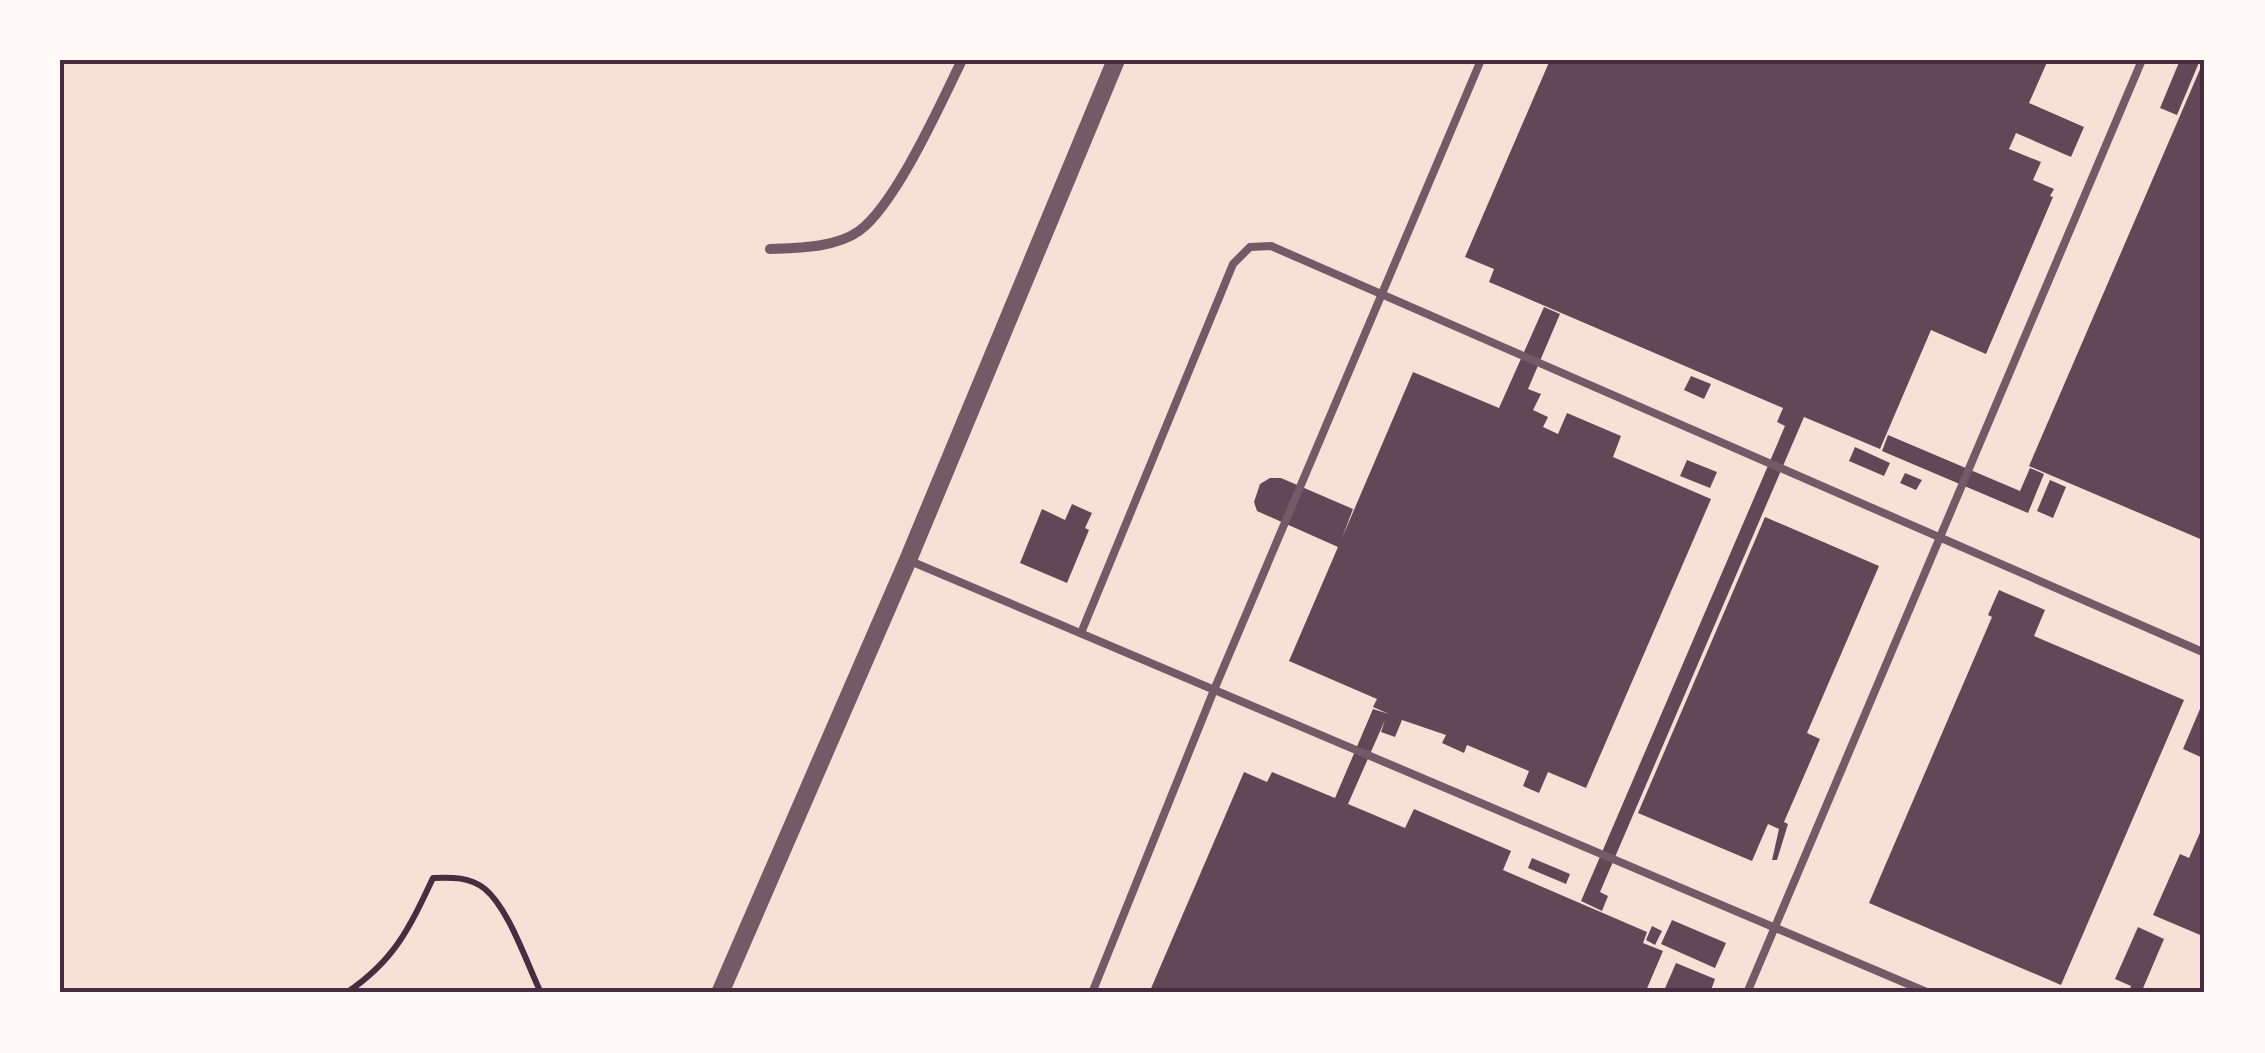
<svg xmlns="http://www.w3.org/2000/svg" width="2265" height="1053" font-family="'Titillium Web',sans-serif">
  <style>
    .building { fill: #644757 }
    .lines { fill: none; stroke-linecap: round; stroke-linejoin: round }
    .path { stroke: #4a2c40; stroke-width: 6 }
    .service { stroke: #755966; stroke-width: 8 }
    .minor { stroke: #755966; stroke-width: 10 }
    .tertiary { stroke: #755966; stroke-width: 18 }
    .neatline { fill: none; stroke: #4a2c40; stroke-width: 4 }
  </style>
  <rect width="100%" height="100%" fill="#f7e1d7"/>
  <g class="building">
    <path d="M1550,60H2048L2029,103L2084,127L2071,157L2016,133L2009,149L2041,162L2033,180L2054,189L2050,196L2053,197L1986,354L1931,330L1880,449L1804,417L1600,892L1608,896L1602,911L1581,901L1785,426L1777,422L1783,408L1489,282L1494,269L1465,257Z"/>
    <path d="M2180,60H2200L2177,115L2160,108Z"/>
    <path d="M2204,60H2205V541L2029,466Z"/>
    <path d="M1544,307L1560,314L1528,389L1541,394L1533,410L1548,417L1543,427L1558,434L1567,413L1621,436L1613,457L1711,499L1586,788L1548,772L1539,793L1523,786L1529,771L1467,745L1464,753L1442,743L1446,735L1402,720L1395,737L1381,732L1385,720L1348,804L1405,828L1414,809L1511,851L1503,870L1647,932L1643,943L1663,951L1645,993H1149L1244,772L1267,782L1272,772L1335,798L1373,709L1389,714L1373,707L1377,699L1289,661L1338,547L1257,511L1254,502L1260,484L1270,478H1281L1353,509L1342,538L1413,372L1499,408Z"/>
    <path d="M1691,376L1711,384L1704,399L1684,390Z"/>
    <path d="M1888,435L2020,491L2030,468L2044,474L2028,513L1882,451Z"/>
    <path d="M1855,447L1890,463L1884,476L1849,461Z"/>
    <path d="M1687,460L1717,472L1710,488L1680,476Z"/>
    <path d="M1905,473L1922,480L1916,490L1900,483Z"/>
    <path d="M2050,480L2066,487L2053,518L2037,511Z"/>
    <path d="M1072,504L1092,513L1085,528L1089,530L1067,583L1020,563L1042,509L1065,520Z"/>
    <path d="M1765,517L1879,566L1807,733L1820,739L1784,822L1788,824L1777,860H1772L1779,829L1768,824L1752,861L1638,813Z"/>
    <path d="M1999,590L2045,610L2034,636L2184,700L2061,985L1869,903L1992,617L1988,615Z"/>
    <path d="M2205,697V759L2183,749Z"/>
    <path d="M2202,828L2205,829V937L2153,915L2180,854L2189,858Z"/>
    <path d="M1532,858L1570,874L1566,884L1528,868Z"/>
    <path d="M1672,920L1726,943L1715,968L1661,944Z"/>
    <path d="M1652,926L1662,931L1655,945L1646,940Z"/>
    <path d="M2138,927L2164,939L2141,993H2134L2129,991L2131,986L2115,979Z"/>
    <path d="M1676,963L1715,979L1710,993H1663Z"/>
  </g>
  <g class="lines">
    <path class="path" d="M346,993C394,961 409,929 433,878C452,877 470,877 485,889C509,909 527,964 541,993"/>
    <g class="service">
      <path d="M908,560L1929,993"/>
      <path d="M1081,633L1233,264L1250,247L1271,246L2205,653"/>
      <path d="M1092,993L1214,690L1481,60"/>
      <path d="M1747,993L2142,60"/>
    </g>
    <path class="minor" d="M770,249C798,248 835,248 859,231C896,204 941,103 962,60"/>
    <path class="tertiary" d="M720,993L908,560L1116,60"/>
  </g>
  <rect width="2265" height="1053" fill="none" stroke="#fffaf5" stroke-width="125"/>
  <rect x="62" y="62" width="2140" height="928" class="neatline"/>
</svg>
